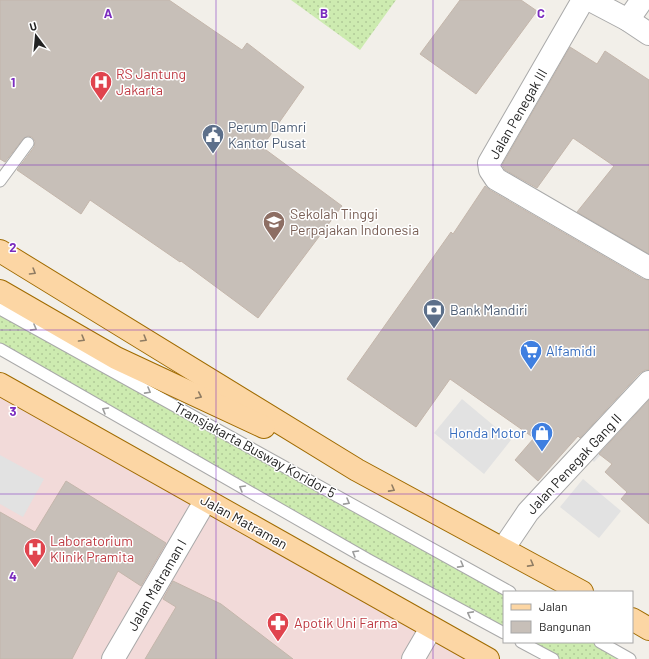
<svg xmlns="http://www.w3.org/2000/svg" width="649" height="659" font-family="Barlow,sans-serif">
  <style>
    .commercial { fill: #f2dad9 }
    .grass { fill: url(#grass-dots) }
    .parking { fill: #e2e2e2 }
    .building { fill: #c7bfb8; stroke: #c4b6ab }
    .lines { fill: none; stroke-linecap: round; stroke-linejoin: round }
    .lane-casing { stroke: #a9a9a9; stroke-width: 13 }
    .street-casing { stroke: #a9a9a9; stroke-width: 24 }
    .primary-casing { stroke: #a06b00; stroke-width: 24 }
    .lane { stroke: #fff; stroke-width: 11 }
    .street { stroke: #fff; stroke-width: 22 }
    .primary { stroke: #fcd6a4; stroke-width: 22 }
    .oneway { stroke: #8f7c63 }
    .oneway2 { stroke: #9c9c9c }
    .grid { fill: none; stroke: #7b2cbf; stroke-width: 1; stroke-opacity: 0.55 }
    .labels { text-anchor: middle; stroke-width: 3; stroke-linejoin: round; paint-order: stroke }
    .health-label { font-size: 14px; fill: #be3a42; stroke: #fff; text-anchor: start }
    .street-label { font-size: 14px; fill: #222; stroke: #fff }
    .service-label { font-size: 14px; fill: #4e5e75; stroke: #fff; text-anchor: start }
    .education-label { font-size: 14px; fill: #785e54; stroke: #fff; text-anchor: start }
    .shop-label { font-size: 14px; fill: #366cbe; stroke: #fff; text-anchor: start }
    .grid-label { font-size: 13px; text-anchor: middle; font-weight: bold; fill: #7b2cbf; stroke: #fff; stroke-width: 3; stroke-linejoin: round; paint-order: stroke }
  </style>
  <defs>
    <pattern id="grass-dots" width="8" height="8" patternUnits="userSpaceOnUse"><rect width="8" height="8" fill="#cdebb0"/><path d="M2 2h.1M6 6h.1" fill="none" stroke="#b0c997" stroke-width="1.8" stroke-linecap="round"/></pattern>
  </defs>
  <rect width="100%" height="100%" fill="#f2efe9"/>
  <path class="commercial" d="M0,392L471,659H0Z"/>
  <g class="grass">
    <path d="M291,0H396L360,50Z"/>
    <path d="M0,308L504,592V632L0,351Z"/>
    <path d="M522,642H600L630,659H553Z"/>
  </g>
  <g class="parking">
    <path d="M649,390V403L594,462L588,456Z"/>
    <path d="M462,399L511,440L484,474L434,433Z"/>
    <path d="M0,455L44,479L23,517L0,504Z"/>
    <path d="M583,479L621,511L599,538L560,507Z"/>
  </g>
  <g class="building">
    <path d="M0,0H169L242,50L247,43L304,87L262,147L342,206L258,318L181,261L180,262L90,200L81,214L17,170L34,147L35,141L32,137L28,136L23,139L5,162L0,159Z"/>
    <path d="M460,0H521L537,11L476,94L420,54Z"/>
    <path d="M570,47L597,64L605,51L649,80V254L577,212L614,166L573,138L537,188L505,170L502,165Z"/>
    <path d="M485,186L490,190L643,279L649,280V370H645L640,373L580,438L578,436L538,481L515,460L534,438L450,379L416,427L347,379L451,232L453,234Z"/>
    <path d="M649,400V524L621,499L627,492L605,472L612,464L599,454Z"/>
    <path d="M66,481L166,543L141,586L118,571L72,659H0V512L35,532Z"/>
    <path d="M173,581L221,604L293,659H145L176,607L163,599Z"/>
  </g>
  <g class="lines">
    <g class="lane-casing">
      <g id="lane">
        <path d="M0,181L28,143"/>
        <path d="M0,309L510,592"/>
        <path d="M0,349L367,559L504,633"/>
        <path d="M521,642L553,659"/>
        <path d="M600,642L630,659"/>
      </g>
    </g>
    <g class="street-casing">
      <g id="street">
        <path d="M583,0L489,163L490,170L496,179L649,268"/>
        <path d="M590,0L628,20L649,34"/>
        <path d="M628,20L642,0"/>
        <path d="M503,549L528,512L649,382"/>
        <path d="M113,659L200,510"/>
        <path d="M413,659L427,635"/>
      </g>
    </g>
    <g class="primary-casing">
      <g id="primary">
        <path d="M0,251L357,470L582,592"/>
        <path d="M0,291L116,358L264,427"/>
        <path d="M0,384L488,659"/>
        <path d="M632,619L649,629"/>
      </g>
    </g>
    <use href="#lane" class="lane"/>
    <use href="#street" class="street"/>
    <use href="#primary" class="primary"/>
  </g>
  <defs><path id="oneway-chevron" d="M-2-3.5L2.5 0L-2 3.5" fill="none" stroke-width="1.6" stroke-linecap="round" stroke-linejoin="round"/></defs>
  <g class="oneway">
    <use href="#oneway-chevron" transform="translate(33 272) rotate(31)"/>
    <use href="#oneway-chevron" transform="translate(82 339) rotate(30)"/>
    <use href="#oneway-chevron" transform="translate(144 339) rotate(31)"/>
    <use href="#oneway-chevron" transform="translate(199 396) rotate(25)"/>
    <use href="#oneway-chevron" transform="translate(392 489) rotate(29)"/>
    <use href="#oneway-chevron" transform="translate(531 564) rotate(29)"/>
  </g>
  <g class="oneway2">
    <use href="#oneway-chevron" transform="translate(34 328) rotate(29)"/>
    <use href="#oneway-chevron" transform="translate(148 391) rotate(29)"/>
    <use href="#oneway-chevron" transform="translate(105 410) rotate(-150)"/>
    <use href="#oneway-chevron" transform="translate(242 488) rotate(-150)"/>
    <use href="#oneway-chevron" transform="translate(347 502) rotate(29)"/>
    <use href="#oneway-chevron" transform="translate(355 553) rotate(-149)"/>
    <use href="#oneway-chevron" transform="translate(461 565) rotate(29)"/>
    <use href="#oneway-chevron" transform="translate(470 614) rotate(-152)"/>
  </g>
  <path class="grid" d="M216,0V659M433,0V659M0,165H649M0,330H649M0,494H649"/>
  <defs>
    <g id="hospital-pin" transform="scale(1.15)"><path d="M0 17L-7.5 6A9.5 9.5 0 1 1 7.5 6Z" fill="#e0444e" stroke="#fff"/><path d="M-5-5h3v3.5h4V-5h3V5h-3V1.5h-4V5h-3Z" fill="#fff"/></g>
    <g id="civic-pin" transform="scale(1.15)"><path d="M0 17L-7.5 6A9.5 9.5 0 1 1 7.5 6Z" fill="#5c6f8a" stroke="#fff"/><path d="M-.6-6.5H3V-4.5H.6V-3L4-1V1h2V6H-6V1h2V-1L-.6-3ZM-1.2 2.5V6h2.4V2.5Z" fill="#fff"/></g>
    <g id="university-pin" transform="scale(1.15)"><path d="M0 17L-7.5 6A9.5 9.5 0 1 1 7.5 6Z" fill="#8d6e63" stroke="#fff"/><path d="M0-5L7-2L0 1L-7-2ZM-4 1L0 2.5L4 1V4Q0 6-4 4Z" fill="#fff"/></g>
    <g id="bank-pin" transform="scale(1.15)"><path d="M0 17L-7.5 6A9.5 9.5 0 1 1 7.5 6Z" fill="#5c6f8a" stroke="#fff"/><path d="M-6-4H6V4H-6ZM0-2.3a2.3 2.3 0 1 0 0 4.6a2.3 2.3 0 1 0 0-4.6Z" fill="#fff"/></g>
    <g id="supermarket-pin" transform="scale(1.15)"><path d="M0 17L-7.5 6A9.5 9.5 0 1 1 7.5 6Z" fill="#3f7fe0" stroke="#fff"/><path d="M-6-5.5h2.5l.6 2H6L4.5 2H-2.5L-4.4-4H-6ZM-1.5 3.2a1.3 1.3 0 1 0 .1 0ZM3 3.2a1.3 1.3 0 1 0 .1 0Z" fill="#fff"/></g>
    <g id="shop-pin" transform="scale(1.15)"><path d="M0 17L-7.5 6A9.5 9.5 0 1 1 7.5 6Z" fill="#3f7fe0" stroke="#fff"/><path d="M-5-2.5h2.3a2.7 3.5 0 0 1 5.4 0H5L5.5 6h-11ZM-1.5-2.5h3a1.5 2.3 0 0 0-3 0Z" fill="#fff"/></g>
    <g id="pharmacy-pin" transform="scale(1.15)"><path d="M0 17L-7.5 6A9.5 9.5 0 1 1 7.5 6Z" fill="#e0444e" stroke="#fff"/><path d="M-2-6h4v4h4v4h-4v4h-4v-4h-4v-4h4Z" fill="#fff"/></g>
  </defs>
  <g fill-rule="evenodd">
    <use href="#hospital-pin" x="101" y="82"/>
    <use href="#civic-pin" x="213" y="135"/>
    <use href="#university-pin" x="274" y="222"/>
    <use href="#bank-pin" x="434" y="310"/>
    <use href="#supermarket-pin" x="531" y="351"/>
    <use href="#shop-pin" x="542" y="433"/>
    <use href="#hospital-pin" x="35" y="549"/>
    <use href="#pharmacy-pin" x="278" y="623"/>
  </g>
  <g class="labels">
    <g class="health-label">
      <text x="116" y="79">RS Jantung<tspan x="116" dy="16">Jakarta</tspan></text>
      <text x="50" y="546">Laboratorium<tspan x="50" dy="16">Klinik Pramita</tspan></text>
      <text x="294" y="628">Apotik Uni Farma</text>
    </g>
    <g class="street-label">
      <text transform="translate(518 114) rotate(-60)" y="5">Jalan Penegak III</text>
      <text transform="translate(255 450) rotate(29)" y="5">Transjakarta Busway Koridor 5</text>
      <text transform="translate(574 464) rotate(-47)" y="5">Jalan Penegak Gang II</text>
      <text transform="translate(244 522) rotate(29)" y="5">Jalan Matraman</text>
      <text transform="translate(157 585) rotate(-60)" y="5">Jalan Matraman I</text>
    </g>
    <g class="service-label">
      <text x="228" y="132">Perum Damri<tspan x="228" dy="16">Kantor Pusat</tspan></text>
      <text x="450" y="315">Bank Mandiri</text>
    </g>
    <g class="education-label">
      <text x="290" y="219">Sekolah Tinggi<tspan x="290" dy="16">Perpajakan Indonesia</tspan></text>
    </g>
    <g class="shop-label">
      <text x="546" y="356">Alfamidi</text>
      <text x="526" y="438" text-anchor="end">Honda Motor</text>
    </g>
  </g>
  <g class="grid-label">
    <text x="108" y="18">A</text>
    <text x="324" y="18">B</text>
    <text x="541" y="18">C</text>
    <text x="13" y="87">1</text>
    <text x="13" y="252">2</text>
    <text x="13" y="416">3</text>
    <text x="13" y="581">4</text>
  </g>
  <rect x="503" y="591" width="130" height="52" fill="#ffffff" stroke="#a7a7a7"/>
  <rect x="511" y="604" width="20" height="6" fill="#fcd6a4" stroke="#a7a7a7"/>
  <text x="539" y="611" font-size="12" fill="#222222">Jalan</text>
  <rect x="511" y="621" width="20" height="12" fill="#c7bfb8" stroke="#a7a7a7"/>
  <text x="539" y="631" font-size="12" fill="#222222">Bangunan</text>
  <g transform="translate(36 36) rotate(344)" stroke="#ffffff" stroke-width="3" paint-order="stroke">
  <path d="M0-3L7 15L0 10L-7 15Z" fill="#222222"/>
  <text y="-6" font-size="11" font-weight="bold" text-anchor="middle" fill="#222222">U</text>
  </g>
</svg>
